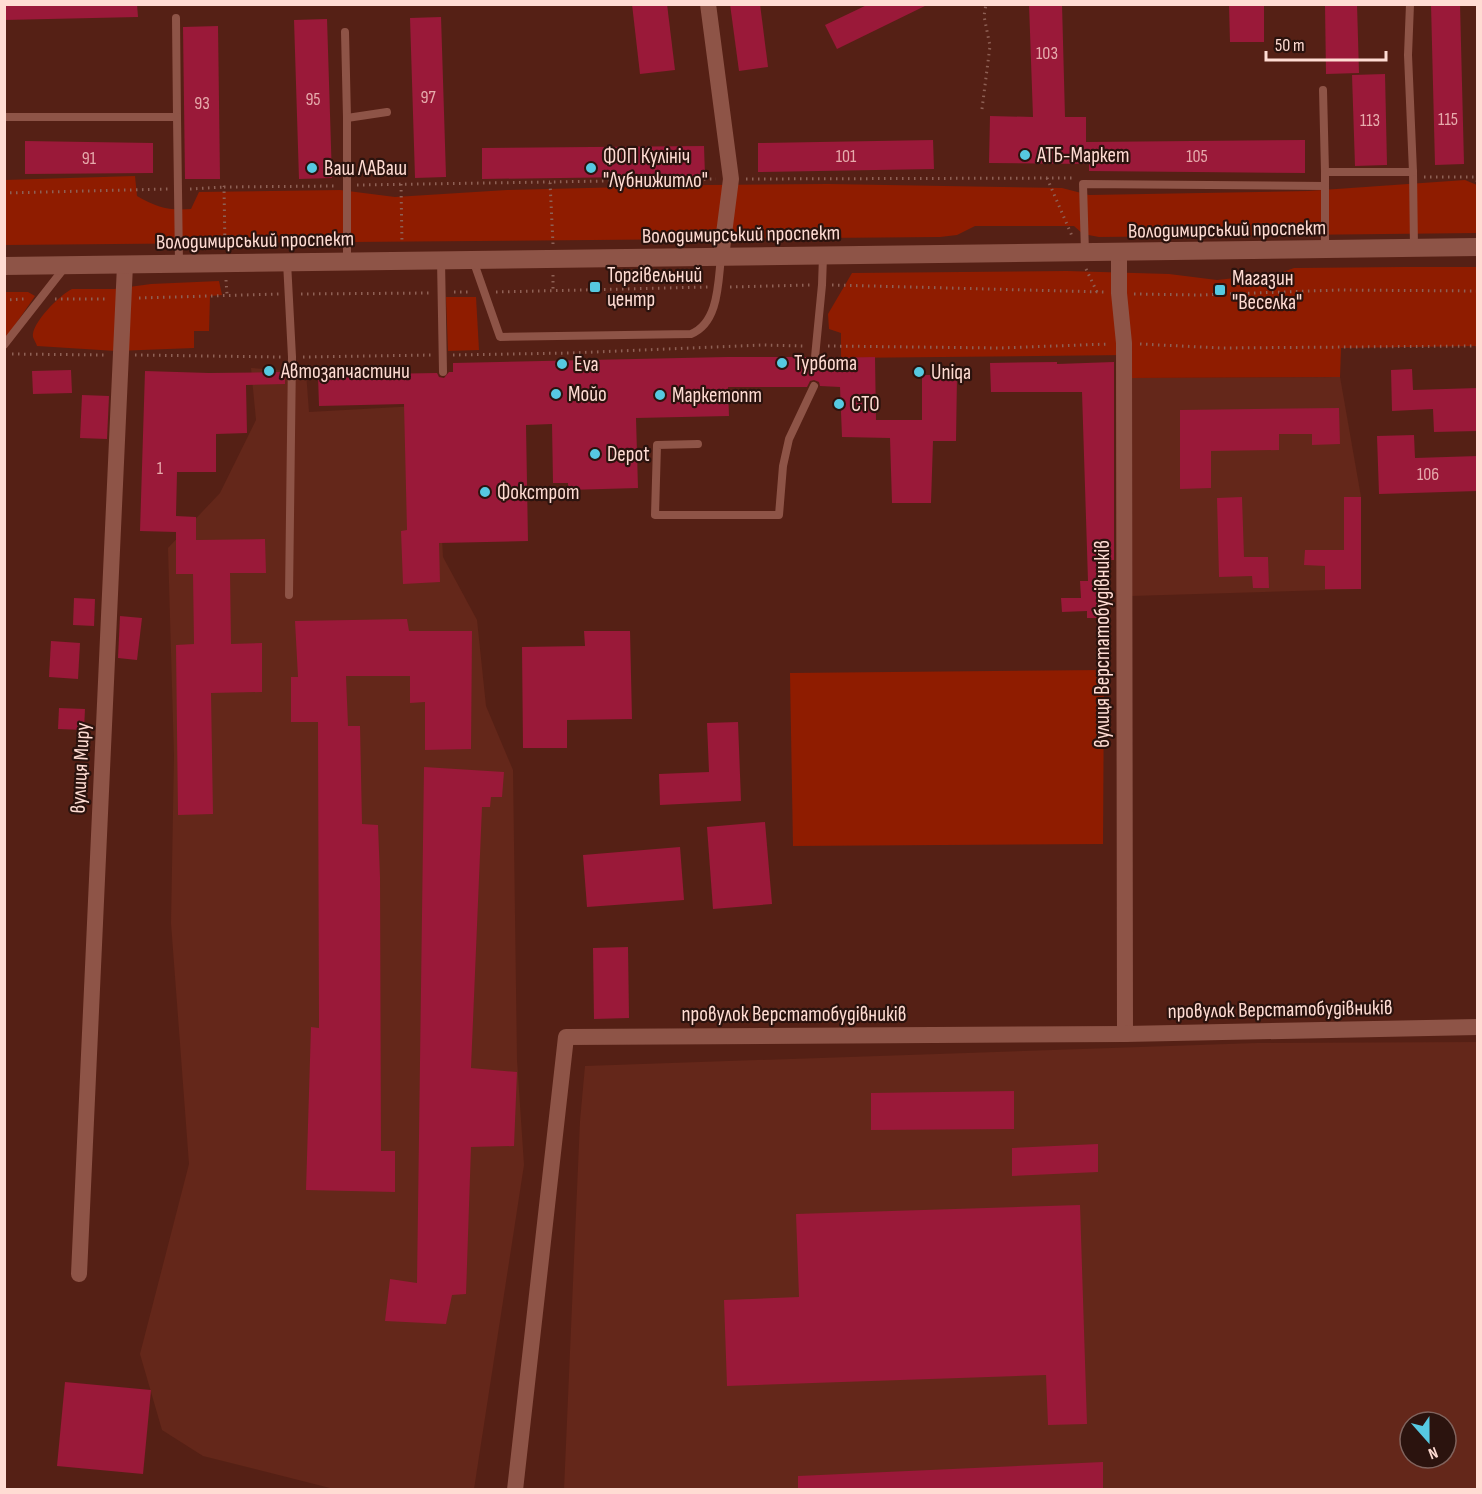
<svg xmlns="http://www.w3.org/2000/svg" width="1482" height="1494" font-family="'Sofia Sans Condensed',sans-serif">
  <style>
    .built { fill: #64271a; fill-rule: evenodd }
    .green { fill: #8f1c00 }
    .building { fill: #9a1939 }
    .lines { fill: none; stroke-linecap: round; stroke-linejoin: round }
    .path { stroke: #8e6055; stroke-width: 3; stroke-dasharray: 1.5 4.5; stroke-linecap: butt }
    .lane { stroke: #8e5447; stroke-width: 8 }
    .street { stroke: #8e5447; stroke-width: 16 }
    .secondary { stroke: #8e5447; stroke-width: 18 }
    .poi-dot { fill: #56c9e1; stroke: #2b130e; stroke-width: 2 }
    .labels { text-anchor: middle; stroke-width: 4.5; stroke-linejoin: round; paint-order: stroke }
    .number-label { font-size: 18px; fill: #e6abac }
    .poi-label { font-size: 21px; fill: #ffdcd3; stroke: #2b130e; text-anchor: start }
    .street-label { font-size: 21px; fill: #ffdcd3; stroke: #2b130e }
  </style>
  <rect width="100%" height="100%" fill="#552015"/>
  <g class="built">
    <path d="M251,368L306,372L309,412L435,405L443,557L477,620L486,706L513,770L517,1060L524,1165L474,1489H334L203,1456L162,1430L140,1354L189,1164L171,923L174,756L168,548L220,493L256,420Z"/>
    <path d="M1340,377L1361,497V589L1131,596L1129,378Z"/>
    <path d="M1477,1042V1489L564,1490L580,1121L585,1066L1257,1043ZM1410,1422H1446V1458H1410Z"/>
  </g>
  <g class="green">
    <path d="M135,176L137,196C156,207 169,211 191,209L199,192L340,190L395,197L507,190L707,185L828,184L1062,188L1089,195L1308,191L1465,180L1477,185L1478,233L1099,237L1083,234L1074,226H975L957,235L940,237L5,245L4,180Z"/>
    <path d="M1403,267H1477V346L1341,348L1340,377L1129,378L1128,355L841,358V333L829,329L828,314L852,273L1067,271L1169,274L1217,280L1280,273L1294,268Z"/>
    <path d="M219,281L222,295L210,296L209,331H194V348L116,351L37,346C36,343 34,340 33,337C31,323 61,294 72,289H114L151,284Z"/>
    <path d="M4,292H28L35,296L4,341Z"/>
    <path d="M446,297H476L479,350L448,351Z"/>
    <path d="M1104,670L1103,844L793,846L790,673Z"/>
  </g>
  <g class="building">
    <path d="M4,4H137L138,17L4,20Z"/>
    <path d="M632,4H667L675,70L640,74Z"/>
    <path d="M730,4H760L768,67L739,71Z"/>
    <path d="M869,4H929L837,49L825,25Z"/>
    <path d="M1029,4H1062L1065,117H1086V142L1305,140V173L1089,171V164L989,163L990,116L1033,117Z"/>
    <path d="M1229,4H1264V42H1230Z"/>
    <path d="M1325,4H1357L1359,73L1326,74Z"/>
    <path d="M1431,4H1460L1464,164L1435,165Z"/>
    <path d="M441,17L446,177L415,178L410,18Z"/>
    <path d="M327,19L332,178L299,179L294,20Z"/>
    <path d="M218,26L220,179H185L183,27Z"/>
    <path d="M1385,74L1387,165L1355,166L1352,75Z"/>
    <path d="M933,140L934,169L758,172V143Z"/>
    <path d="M25,141L153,143V173L25,174Z"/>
    <path d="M704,146L705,176L482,179V148Z"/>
    <path d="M727,357H809L811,362L815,363L820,361L821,358L875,357L876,420H922V375H957L956,441H933L931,503H892L890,438L842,437L840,387L820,386L819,382L814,380L810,381L807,387H728L729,416L636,418L638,488L568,490V483H553L552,424L526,425L528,541L439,543L440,582L403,584L401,531L407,530L404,404L319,406L318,375L437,373L439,377L444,378L449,372H453V363Z"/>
    <path d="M1057,362V364L1114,362V560H1101L1103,618H1087V611L1062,612L1061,598H1081L1080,581H1088L1082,392H991L990,363Z"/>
    <path d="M1412,369L1413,390L1478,388V431L1434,432L1433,409L1392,411L1391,370Z"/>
    <path d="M71,370L72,393L33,394L32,371Z"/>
    <path d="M145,371L209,373L285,372V384L246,385L247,433L216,434V472H177L176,516L196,517V540L265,539L266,573H230L231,644L262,643V692L211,693L213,814L178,815L176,645L194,644L193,574H176V532L140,531Z"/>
    <path d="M82,395L109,396L107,439L80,438Z"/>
    <path d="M1339,408L1340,444L1312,445V434H1279V450L1211,451V488L1180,489V410Z"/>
    <path d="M1414,435L1415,458L1478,456V491L1379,494L1377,436Z"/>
    <path d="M1242,497L1244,557H1268L1269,588H1253L1252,576L1219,577L1217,498Z"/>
    <path d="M1344,497H1361V589H1325V566L1304,565L1305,550H1344Z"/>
    <path d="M74,598L95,599L94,626L73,625Z"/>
    <path d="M120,616L142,618L137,660L118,658Z"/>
    <path d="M407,619L409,631H472L471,749L425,750V702L410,703V676H346L348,726H360L362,824L378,825L380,877L381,1151H395V1192L306,1190L311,1027L319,1028L318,722H291V677H298L295,621Z"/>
    <path d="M584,631H630L632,719L567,720V748H523L522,647L585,646Z"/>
    <path d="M51,641L80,643L78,679L49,677Z"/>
    <path d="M59,708L85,709L84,730L58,729Z"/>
    <path d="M738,722L741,801L660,805L659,774L709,772L707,723Z"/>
    <path d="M424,767L504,772L502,797H491L490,807H482L471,1068L517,1072L514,1146L471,1147L466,1294L452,1295L446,1324L385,1321L390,1279L417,1283Z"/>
    <path d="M765,822L772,904L713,909L707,827Z"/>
    <path d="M680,847L684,900L587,907L583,855Z"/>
    <path d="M628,947L629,1018L594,1019L593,948Z"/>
    <path d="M1014,1091V1129L871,1130V1093Z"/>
    <path d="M1098,1144V1172L1012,1176V1148Z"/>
    <path d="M1080,1205L1087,1424L1048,1425L1046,1375L727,1386L724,1300L799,1297L796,1214Z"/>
    <path d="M65,1382L151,1390L143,1474L57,1466Z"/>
    <path d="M1103,1462V1490H798V1476Z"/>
  </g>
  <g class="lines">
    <g class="path">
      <path d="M982,109L990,46L984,16L986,4"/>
      <path d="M1424,177H1474L1478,182"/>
      <path d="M1047,178L1072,236"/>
      <path d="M746,179L1073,178"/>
      <path d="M401,184L402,244"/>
      <path d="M357,185L550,182"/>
      <path d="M190,189L224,187"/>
      <path d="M4,193L168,189"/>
      <path d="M553,244L550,182L716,179"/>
      <path d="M225,247L224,187L335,186"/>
      <path d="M1086,269L1097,292"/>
      <path d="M553,275V291"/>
      <path d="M226,280L227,294"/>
      <path d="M832,285L1104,292"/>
      <path d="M730,287L810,285"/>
      <path d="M454,292H471"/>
      <path d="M496,292L708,287"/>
      <path d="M301,294L432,293"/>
      <path d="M1134,294L1200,295L1338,290L1478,291"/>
      <path d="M139,298L279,294"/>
      <path d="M55,299H108"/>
      <path d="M4,300L24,299"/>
      <path d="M1140,344L1221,348L1478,346"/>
      <path d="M828,346L999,348L1109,344"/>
      <path d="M12,354L105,355"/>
      <path d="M135,355L282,357"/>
      <path d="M453,355L570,353L762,345L804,346"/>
      <path d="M303,357L432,355"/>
    </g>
    <g class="lane">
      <path d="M176,18L177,117"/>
      <path d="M345,32L347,118"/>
      <path d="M1323,90L1325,172"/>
      <path d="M4,117H177L179,264"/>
      <path d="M1413,172L1414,249"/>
      <path d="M1325,249V172H1413L1408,55L1410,4"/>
      <path d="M1085,253L1083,184L1325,186"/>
      <path d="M441,260L443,372"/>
      <path d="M473,260L500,337L691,334C719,323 718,282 721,257"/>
      <path d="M347,261V118L387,112"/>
      <path d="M287,262L292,357L289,595"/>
      <path d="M4,345L65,267"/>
      <path d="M815,357L822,285L823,256"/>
      <path d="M698,444L657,445L655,515H779L783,466L789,439L814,386"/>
    </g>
    <g class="street">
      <path d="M708,4L731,179L721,257"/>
      <path d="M1119,253V293L1124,343L1125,1034"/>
      <path d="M79,1274L125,265"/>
      <path d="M515,1490L566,1037L1125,1034L1478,1027"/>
    </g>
    <path class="secondary" d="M4,266L1478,247"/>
  </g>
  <g class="poi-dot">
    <circle cx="1025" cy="155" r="6"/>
    <circle cx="312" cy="168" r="6"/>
    <circle cx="591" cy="168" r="6"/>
    <rect x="589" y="281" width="12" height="12" rx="3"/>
    <rect x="1214" y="284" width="12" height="12" rx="3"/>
    <circle cx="782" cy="363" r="6"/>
    <circle cx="562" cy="364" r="6"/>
    <circle cx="269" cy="371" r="6"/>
    <circle cx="919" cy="372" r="6"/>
    <circle cx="556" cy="394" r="6"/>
    <circle cx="660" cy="395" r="6"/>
    <circle cx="839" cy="404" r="6"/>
    <circle cx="595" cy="454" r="6"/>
    <circle cx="485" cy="492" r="6"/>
  </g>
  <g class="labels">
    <g class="number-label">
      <text x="1047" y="59">103</text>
      <text x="428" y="103">97</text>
      <text x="313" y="105">95</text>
      <text x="202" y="109">93</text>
      <text x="1448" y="125">115</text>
      <text x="1370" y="126">113</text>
      <text x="846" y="162">101</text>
      <text x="1197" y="162">105</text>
      <text x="89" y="164">91</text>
      <text x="160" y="474">1</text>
      <text x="1428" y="480">106</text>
    </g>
    <g class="poi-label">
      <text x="1037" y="162">АТБ-Маркет</text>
      <text x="603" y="163">ФОП Кулініч<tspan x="603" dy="24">"Лубнижитло"</tspan></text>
      <text x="324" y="175">Ваш ЛАВаш</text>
      <text x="607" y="282">Торгівельний<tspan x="607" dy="24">центр</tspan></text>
      <text x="1232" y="285">Магазин<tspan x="1232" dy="24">"Веселка"</tspan></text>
      <text x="794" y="370">Турбота</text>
      <text x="574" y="371">Eva</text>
      <text x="281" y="378">Автозапчастини</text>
      <text x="931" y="379">Uniqa</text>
      <text x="568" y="401">Мойо</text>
      <text x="672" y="402">Маркетопт</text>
      <text x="851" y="411">СТО</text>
      <text x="607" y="461">Depot</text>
      <text x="497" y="499">Фокстрот</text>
    </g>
    <g class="street-label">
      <text transform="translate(1227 229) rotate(-1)" y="7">Володимирський проспект</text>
      <text transform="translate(741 234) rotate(-1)" y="7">Володимирський проспект</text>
      <text transform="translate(255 240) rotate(-1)" y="7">Володимирський проспект</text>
      <text transform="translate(1102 644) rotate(-90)" y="7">вулиця Верстатобудівників</text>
      <text transform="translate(80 768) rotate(-87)" y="7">вулиця Миру</text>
      <text transform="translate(1280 1009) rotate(-1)" y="7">провулок Верстатобудівників</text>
      <text x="794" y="1021">провулок Верстатобудівників</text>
    </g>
  </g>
  <rect width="1482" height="1494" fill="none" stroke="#ffdcd3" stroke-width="12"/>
  <g transform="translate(1428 1440) rotate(159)"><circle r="28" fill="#2b130e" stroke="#80635d" stroke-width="1.5"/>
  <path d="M0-4.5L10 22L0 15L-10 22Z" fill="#56c9e1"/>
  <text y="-9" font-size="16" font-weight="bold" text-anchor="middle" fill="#ffdcd3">N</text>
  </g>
  <path d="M1266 51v9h120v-9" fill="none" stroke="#ffdcd3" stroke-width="3"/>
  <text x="1275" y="51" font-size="18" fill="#ffdcd3" stroke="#2b130e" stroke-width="4.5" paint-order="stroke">50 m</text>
</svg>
